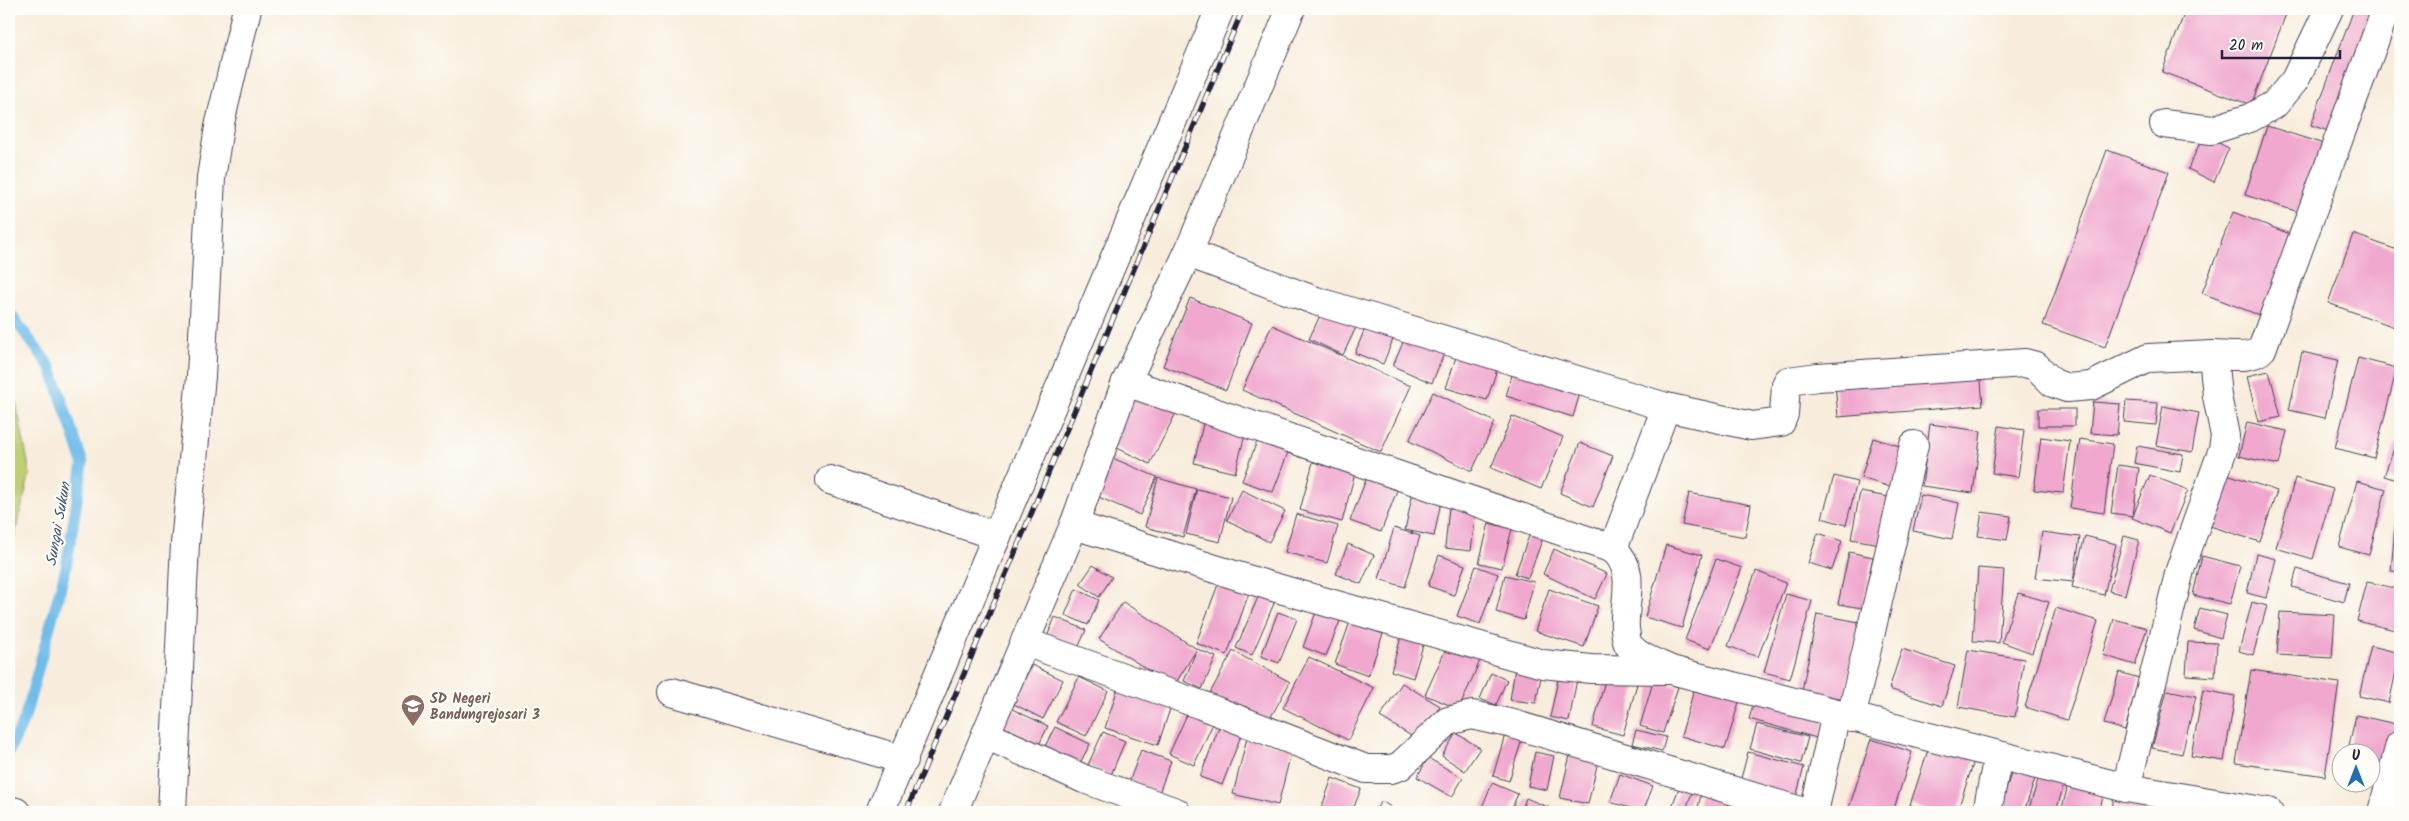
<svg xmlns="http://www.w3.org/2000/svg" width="2409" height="821" font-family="Kalam,sans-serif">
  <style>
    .green { fill: #bfcf72; stroke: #707856 }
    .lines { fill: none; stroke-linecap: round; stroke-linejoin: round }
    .stream { stroke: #70bdea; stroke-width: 11 }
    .building { fill: #f0a8ce }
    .minor-casing { stroke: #424053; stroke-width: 30 }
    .minor { stroke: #fff; stroke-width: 28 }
    .rail-casing { stroke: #22223b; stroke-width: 5.5 }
    .rail { stroke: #fdfcf7; stroke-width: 4; stroke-dasharray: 11; stroke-linecap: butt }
    .labels { text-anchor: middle; stroke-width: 4.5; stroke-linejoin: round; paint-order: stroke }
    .education-label { font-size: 14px; font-weight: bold; fill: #785e54; stroke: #fdfcf7; text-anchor: start }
    .water-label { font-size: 15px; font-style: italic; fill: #3d5878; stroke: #fdfcf7 }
  </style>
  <rect width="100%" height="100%" fill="#fdfcf7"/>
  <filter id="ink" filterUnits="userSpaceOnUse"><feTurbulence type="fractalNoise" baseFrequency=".02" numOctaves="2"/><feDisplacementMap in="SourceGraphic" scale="10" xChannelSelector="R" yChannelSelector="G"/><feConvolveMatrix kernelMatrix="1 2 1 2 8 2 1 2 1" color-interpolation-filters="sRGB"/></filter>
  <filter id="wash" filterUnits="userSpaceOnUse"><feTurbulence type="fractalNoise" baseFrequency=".0096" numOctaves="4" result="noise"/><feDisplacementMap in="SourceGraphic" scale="20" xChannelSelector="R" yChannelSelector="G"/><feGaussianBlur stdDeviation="1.12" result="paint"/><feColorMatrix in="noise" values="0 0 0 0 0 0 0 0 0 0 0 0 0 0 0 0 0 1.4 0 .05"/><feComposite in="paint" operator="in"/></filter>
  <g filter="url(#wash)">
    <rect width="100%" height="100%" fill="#f8eddc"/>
    <path class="green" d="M9,393L16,402L30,473L9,558Z"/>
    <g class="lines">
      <path class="stream" d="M9,312L51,368L83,463L66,568L25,717L9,752"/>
    </g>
    <g id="blocks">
      <g class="building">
        <path d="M2186,9H2288L2251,105L2162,72Z"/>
        <path d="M2354,9H2376L2331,132L2311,125Z"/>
        <path d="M2267,126L2327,145L2305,214L2245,195Z"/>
        <path d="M2203,136L2229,148L2214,182L2188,169Z"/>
        <path d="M2107,150L2169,172L2105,347L2043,325Z"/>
        <path d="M2233,212L2295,236L2264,317L2202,293Z"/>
        <path d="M2353,234L2400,251V329L2328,303Z"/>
        <path d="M1190,298L1252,323L1226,390L1163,366Z"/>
        <path d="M1324,307L1358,323L1343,355L1309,339Z"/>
        <path d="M1368,321L1396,332L1383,364L1355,353Z"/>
        <path d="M1272,325L1411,386L1381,452L1242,390Z"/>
        <path d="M1407,333L1446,349L1432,383L1393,366Z"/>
        <path d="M1459,348L1500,360L1487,400L1446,388Z"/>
        <path d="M2302,352L2338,360L2325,418L2289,410Z"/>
        <path d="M2358,358L2397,368L2374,458L2335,448Z"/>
        <path d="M1515,365L1582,386L1573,417L1506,396Z"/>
        <path d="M1980,370L1983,405L1838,417L1835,382Z"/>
        <path d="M2269,371L2281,417L2258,422L2247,376Z"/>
        <path d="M1138,391L1177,411L1150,464L1111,445Z"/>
        <path d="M1433,392L1495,422L1472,471L1409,441Z"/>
        <path d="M2126,401L2158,403L2156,425L2124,422Z"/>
        <path d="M2093,402L2120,404L2117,435L2090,433Z"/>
        <path d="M2163,406L2199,413L2192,452L2156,445Z"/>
        <rect x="2038" y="409" width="37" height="17"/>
        <path d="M1512,416L1563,437L1541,489L1491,468Z"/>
        <path d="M1204,420L1246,431L1235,473L1194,463Z"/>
        <path d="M2247,422L2287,431L2279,465L2239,456Z"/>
        <path d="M1930,424L1981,431L1973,493L1922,486Z"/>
        <path d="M1999,426L2024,430L2018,477L1992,473Z"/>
        <path d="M2400,432V481L2384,476Z"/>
        <path d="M1259,436L1290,447L1273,492L1242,481Z"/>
        <path d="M2041,437L2070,441L2063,493L2034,490Z"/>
        <path d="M1873,438L1906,448L1894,488L1861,478Z"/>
        <path d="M2080,439L2113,444L2104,513L2070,508Z"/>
        <path d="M1580,443L1613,456L1593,507L1560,493Z"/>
        <path d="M2137,446L2183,454L2180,472L2134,463Z"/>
        <path d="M1110,457L1157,477L1140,515L1094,495Z"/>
        <path d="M1313,462L1355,473L1342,522L1300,510Z"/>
        <path d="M2118,465L2139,468L2133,516L2111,513Z"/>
        <path d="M2227,474L2277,491L2260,542L2210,526Z"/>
        <path d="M2150,475L2188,490L2170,533L2132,518Z"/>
        <path d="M1834,476L1857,482L1846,525L1822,518Z"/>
        <path d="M1367,477L1398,488L1381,532L1350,521Z"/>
        <path d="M1158,478L1196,489L1183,537L1145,527Z"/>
        <path d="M2295,478L2333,489L2313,559L2276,548Z"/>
        <path d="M2357,481L2386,489L2369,555L2339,547Z"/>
        <path d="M1197,489L1231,497L1220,542L1186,534Z"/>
        <path d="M1242,490L1285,511L1269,542L1227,520Z"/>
        <path d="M1413,492L1442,497L1434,536L1405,530Z"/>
        <path d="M1860,492L1894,498L1886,545L1851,539Z"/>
        <path d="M1689,493L1751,505L1745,537L1682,525Z"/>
        <path d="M1921,495L1959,503L1952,539L1913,531Z"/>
        <path d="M2397,505L2400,506V572L2391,571Z"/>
        <path d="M1449,507L1476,509L1471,551L1445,548Z"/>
        <path d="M1982,512L2011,516L2007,540L1978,536Z"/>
        <path d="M1296,514L1338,526L1327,563L1285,552Z"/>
        <path d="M1489,523L1512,529L1502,568L1479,563Z"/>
        <path d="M1394,528L1420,536L1405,587L1379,579Z"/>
        <path d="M2042,532L2080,537L2073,582L2035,578Z"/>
        <path d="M1530,533L1543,538L1528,578L1515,574Z"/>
        <path d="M1818,533L1842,541L1832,570L1808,563Z"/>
        <path d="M2085,536L2116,544L2104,595L2072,587Z"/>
        <path d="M2124,536L2139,540L2125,595L2109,591Z"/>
        <path d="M1348,544L1374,555L1361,584L1336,574Z"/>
        <path d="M1666,545L1702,555L1682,628L1645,617Z"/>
        <path d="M1554,549L1607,574L1595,599L1543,574Z"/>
        <path d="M1849,552L1873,557L1862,608L1838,604Z"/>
        <path d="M2256,554L2276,559L2266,598L2247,593Z"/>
        <path d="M1439,555L1465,565L1454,595L1428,586Z"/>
        <path d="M2202,556L2240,566L2230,604L2193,595Z"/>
        <path d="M1716,559L1742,568L1710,649L1685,640Z"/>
        <path d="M1093,565L1112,577L1099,597L1080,584Z"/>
        <path d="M1476,566L1498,574L1480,624L1457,616Z"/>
        <path d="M1978,568L2004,570L1999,643L1973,641Z"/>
        <path d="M2297,569L2349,583L2344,602L2292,587Z"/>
        <path d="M1756,571L1786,583L1758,657L1728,646Z"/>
        <path d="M1505,575L1534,582L1524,620L1496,612Z"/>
        <path d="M1219,582L1249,593L1227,655L1196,643Z"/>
        <path d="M2367,582L2400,589L2399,631L2357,621Z"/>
        <path d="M1076,589L1099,600L1088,625L1065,615Z"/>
        <path d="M1549,589L1598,606L1584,647L1535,631Z"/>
        <path d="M2018,593L2049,602L2032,653L2002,642Z"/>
        <path d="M1786,594L1812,601L1790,679L1764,672Z"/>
        <path d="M1259,595L1275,601L1252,655L1236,648Z"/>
        <path d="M1123,602L1197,649L1216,657L1202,689L1184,681L1197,649L1174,686L1099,639Z"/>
        <path d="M2252,602L2267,606L2253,655L2239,651Z"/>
        <path d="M1318,607L1342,616L1326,656L1303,647Z"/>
        <path d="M2056,608L2098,621L2067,720L2025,707Z"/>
        <path d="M2200,608L2227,615L2221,638L2194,630Z"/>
        <path d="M1278,612L1297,619L1279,663L1261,656Z"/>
        <path d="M2280,612L2335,615L2332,658L2277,655Z"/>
        <path d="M1817,614L1859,622L1844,699L1802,691Z"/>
        <path d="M1055,617L1086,630L1075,655L1045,642Z"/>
        <path d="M2114,619L2147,628L2135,665L2103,655Z"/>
        <path d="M1350,622L1383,634L1368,676L1335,664Z"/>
        <path d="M1402,634L1424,642L1413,678L1391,671Z"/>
        <path d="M1449,642L1482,656L1459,709L1425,695Z"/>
        <path d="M2188,642L2217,643L2215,677L2186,675Z"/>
        <path d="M2371,646L2400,653L2389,703L2359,696Z"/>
        <path d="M1902,649L1955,666L1942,706L1889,689Z"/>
        <path d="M1968,650L2024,659L2015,717L1958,707Z"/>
        <path d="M1233,651L1290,682L1267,724L1210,693Z"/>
        <path d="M1309,657L1374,688L1348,740L1283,708Z"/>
        <path d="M1516,662L1543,666L1536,703L1510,700Z"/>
        <path d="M1032,665L1063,680L1043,719L1012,703Z"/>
        <path d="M1560,670L1578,674L1569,721L1550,717Z"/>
        <path d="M2251,670L2339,683L2325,776L2236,763Z"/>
        <path d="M2119,672L2139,678L2125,730L2104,724Z"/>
        <path d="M1491,673L1507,680L1496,705L1480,699Z"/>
        <path d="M1606,676L1637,684L1623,735L1593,727Z"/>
        <path d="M1079,677L1108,691L1086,736L1056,722Z"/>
        <path d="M1654,679L1678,687L1663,733L1640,726Z"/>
        <path d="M1697,679L1742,692L1725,749L1681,736Z"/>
        <path d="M1402,683L1440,706L1418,740L1380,717Z"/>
        <path d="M1118,688L1171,706L1158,745L1105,728Z"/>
        <path d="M2167,690L2196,696L2182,754L2152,748Z"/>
        <path d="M2203,690L2235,696L2224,761L2191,756Z"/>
        <path d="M1756,694L1826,714L1820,739L1749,719Z"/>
        <path d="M1010,708L1048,726L1036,751L998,733Z"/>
        <path d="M1190,708L1215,719L1194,765L1169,754Z"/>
        <path d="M2356,715L2400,725L2388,784L2372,781V754H2347Z"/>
        <path d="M1757,724L1808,737L1801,763L1750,749Z"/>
        <path d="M1220,725L1242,733L1222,785L1200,777Z"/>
        <path d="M1055,727L1090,744L1079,765L1044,748Z"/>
        <path d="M1636,730L1666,737L1662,751L1632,744Z"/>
        <path d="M1506,731L1523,736L1509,781L1493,776Z"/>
        <path d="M1103,732L1125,741L1111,775L1088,765Z"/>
        <path d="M1456,733L1480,748L1465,771L1442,756Z"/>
        <path d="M1247,738L1292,749L1278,805L1233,794Z"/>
        <path d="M1871,739L1912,752L1893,812H1863L1849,808Z"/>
        <path d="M1930,744L1975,758L1957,812H1932L1910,805Z"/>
        <path d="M1141,750L1171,761L1159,793L1129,782Z"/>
        <path d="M1535,752L1554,756L1547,790L1528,786Z"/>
        <path d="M1748,752L1804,767L1795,801L1739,786Z"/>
        <path d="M1570,755L1598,761L1588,804L1560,798Z"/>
        <path d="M1428,758L1463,778L1452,797L1417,777Z"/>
        <path d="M2014,765L2037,773L2024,812H1998Z"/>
        <path d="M2041,770L2066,777L2056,812H2028Z"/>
        <path d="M1620,774L1653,786L1643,812L1610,802Z"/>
        <path d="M2070,777L2106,786L2099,812H2061Z"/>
        <path d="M1332,778L1361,789L1352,812H1320Z"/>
        <path d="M1492,783L1518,794L1510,812H1480Z"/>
        <path d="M1680,785L1693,790L1685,812H1670Z"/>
        <path d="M2116,788L2169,798L2166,812H2111Z"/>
        <path d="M1701,794L1729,803L1727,812H1697Z"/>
        <path d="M1526,798L1550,808L1549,812H1521Z"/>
        <path d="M1382,801L1398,812H1373Z"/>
        <path d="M1579,807L1599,812H1578Z"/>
      </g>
    </g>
  </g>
  <g filter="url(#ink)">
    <use href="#blocks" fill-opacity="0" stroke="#424053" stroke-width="1"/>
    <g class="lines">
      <g class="minor-casing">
        <g id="minor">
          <path d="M2164,124L2212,130L2250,118L2275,104L2295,80L2329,9"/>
          <path d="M1188,253L1316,301L1666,407L1752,426L1781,422L1784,414L1786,385L1788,381L1818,377L2025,363L2036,366L2053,383L2067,388L2091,386L2148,358L2213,355"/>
          <path d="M1126,382L1613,549L1666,407"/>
          <path d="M830,480L997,536"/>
          <path d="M1074,525L1270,586L1543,664L1591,669L1667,670"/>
          <path d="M1613,549C1638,571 1623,600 1625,629C1626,634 1626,641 1628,644C1636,657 1659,664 1671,670L2126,788L2269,812"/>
          <path d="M1025,642L1201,705L1366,769H1391L1400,766L1448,721L1472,715L1513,724L1804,812"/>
          <path d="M672,692L904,760"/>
          <path d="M1851,718L1914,445"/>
          <path d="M986,735L1084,779L1176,812"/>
          <path d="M2126,788L2180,570L2223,449L2225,436L2217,396L2213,355C2227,355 2252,360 2262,349L2386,9"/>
          <path d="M9,810L16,812"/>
          <path d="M172,812L185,544L201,376L211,178L219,127L247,9"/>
          <path d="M880,812L1220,9"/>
          <path d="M953,812L1074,525L1126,382L1188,253L1291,9"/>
          <path d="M1814,812L1836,714"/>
          <path d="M1987,812L1998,756"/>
          <path d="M2382,812L2400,745"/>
        </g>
      </g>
      <use href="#minor" class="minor"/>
      <g class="rail-casing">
        <path id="rail" d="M906,812L1243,9"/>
      </g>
      <use href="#rail" class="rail"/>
    </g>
  </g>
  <defs>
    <g id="school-pin" transform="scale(1.25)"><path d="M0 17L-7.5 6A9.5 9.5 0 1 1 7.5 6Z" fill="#8d6e63" stroke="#fdfcf7"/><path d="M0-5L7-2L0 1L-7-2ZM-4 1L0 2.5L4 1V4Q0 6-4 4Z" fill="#fff"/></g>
  </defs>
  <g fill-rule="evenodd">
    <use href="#school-pin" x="413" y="706"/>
  </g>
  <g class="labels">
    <g class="education-label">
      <text x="430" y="703">SD Negeri<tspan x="430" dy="16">Bandungrejosari 3</tspan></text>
    </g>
    <g class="water-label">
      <text transform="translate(58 524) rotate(-80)" y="5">Sungai Sukun</text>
    </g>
  </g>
  <rect width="2409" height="821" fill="none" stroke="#fdfcf7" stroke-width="30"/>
  <g transform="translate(2356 768)"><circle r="24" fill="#fdfcf7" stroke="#a5a5ac"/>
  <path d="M0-4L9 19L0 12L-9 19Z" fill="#1f6fb2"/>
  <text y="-8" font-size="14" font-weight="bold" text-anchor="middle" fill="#22223b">U</text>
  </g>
  <path d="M2222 50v8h118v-8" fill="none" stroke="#22223b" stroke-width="2.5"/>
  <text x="2229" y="50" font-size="15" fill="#22223b" stroke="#fdfcf7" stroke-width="4" paint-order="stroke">20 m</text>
</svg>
